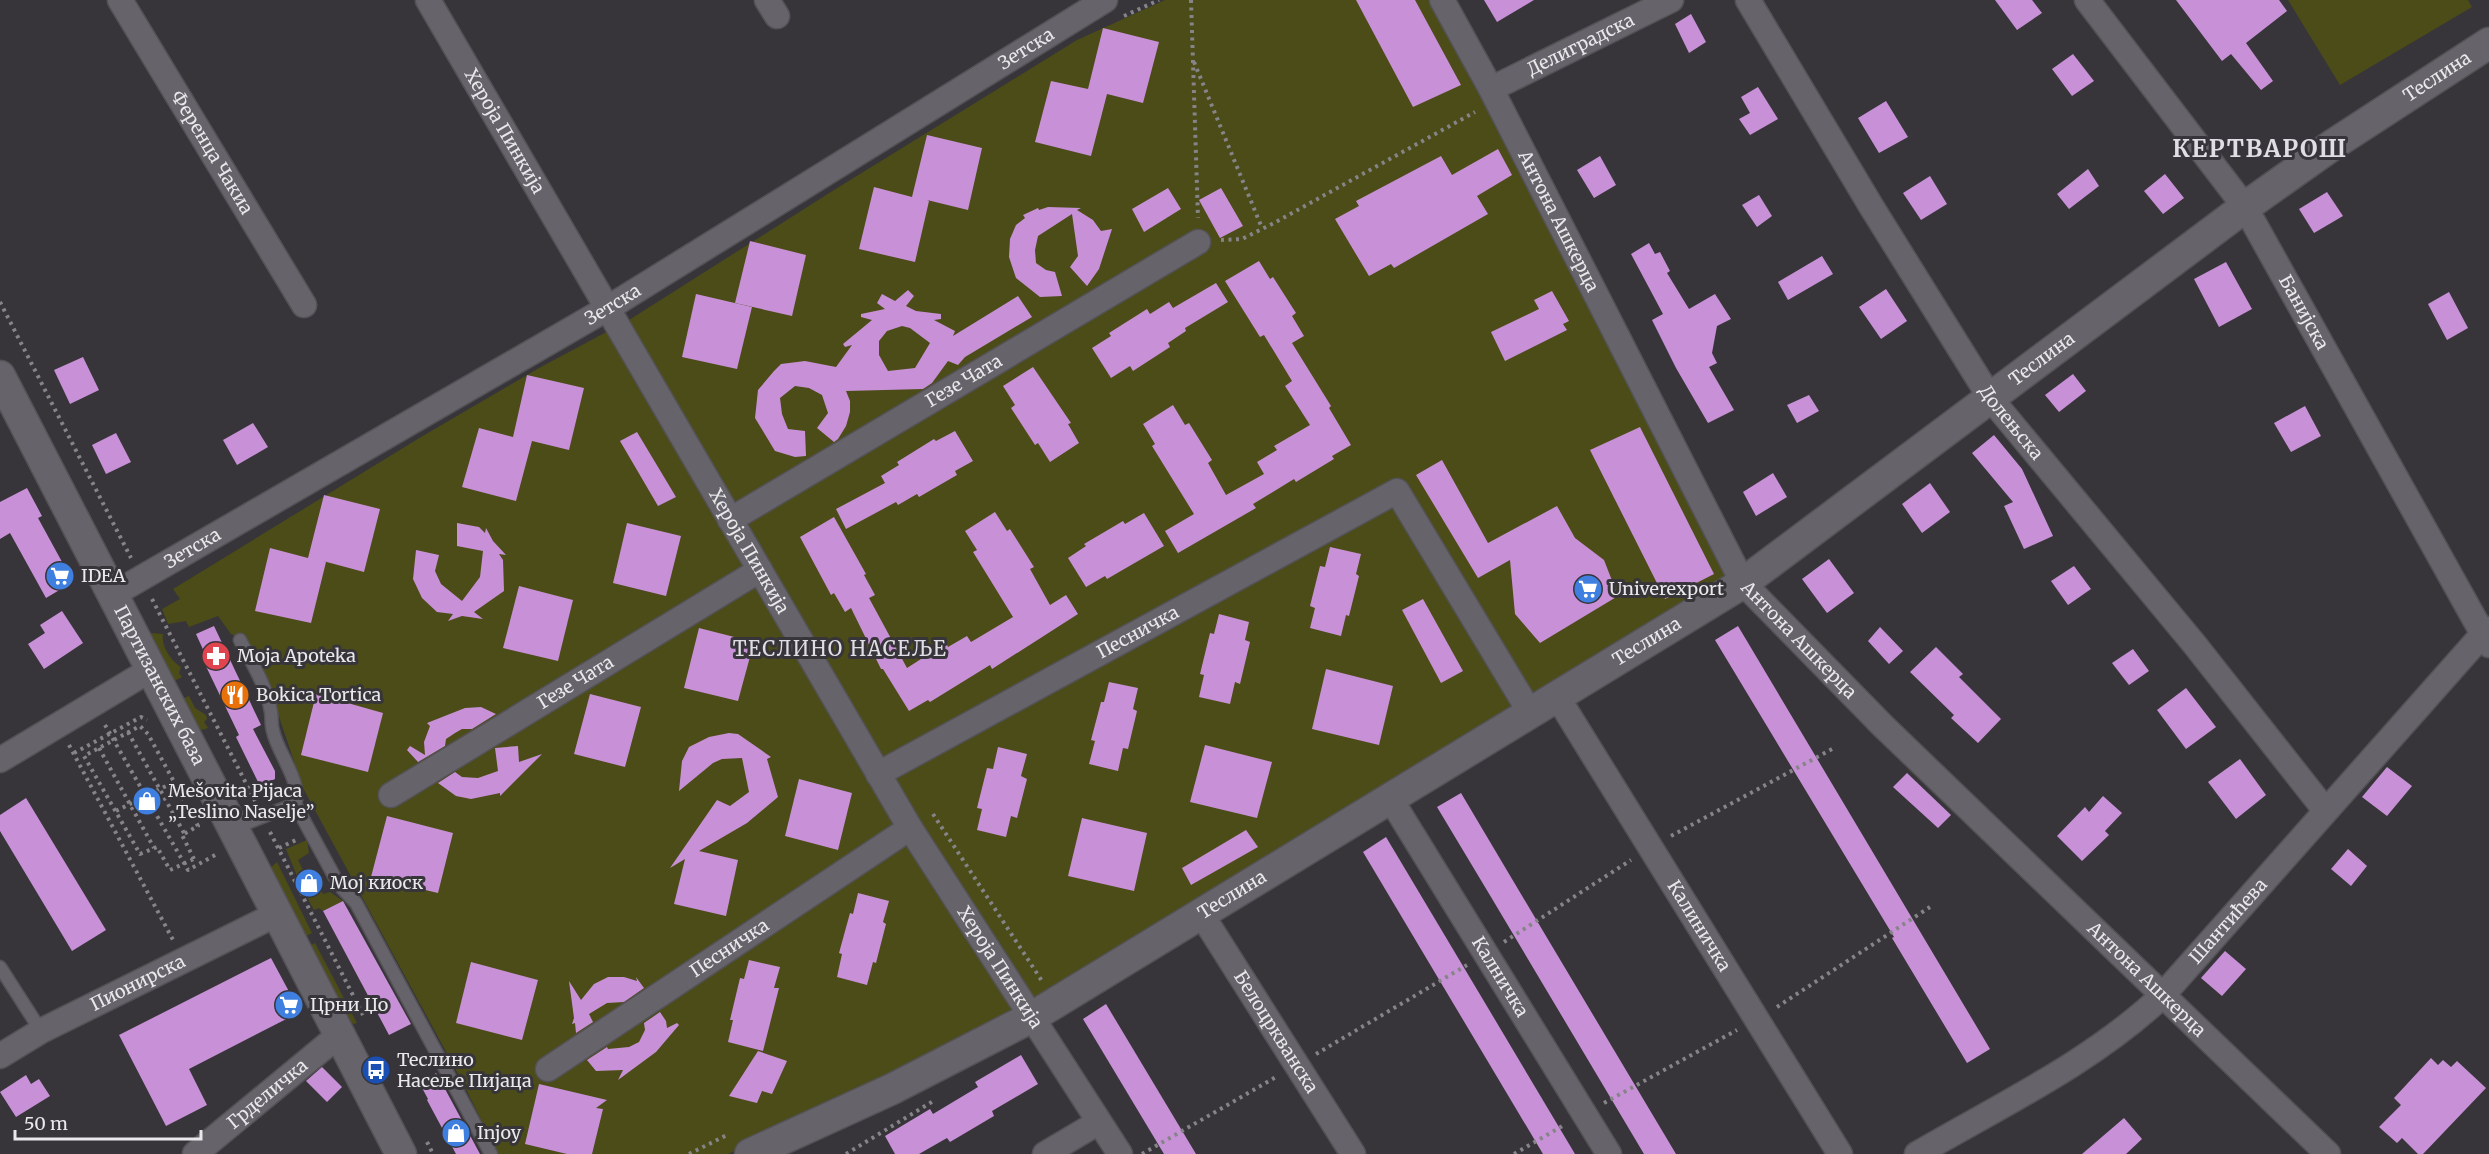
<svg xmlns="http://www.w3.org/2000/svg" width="2489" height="1154" font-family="Merriweather,serif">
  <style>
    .green { fill: #4b4c17 }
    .building { fill: #c891d7; fill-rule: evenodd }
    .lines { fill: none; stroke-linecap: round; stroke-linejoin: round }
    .service-casing { stroke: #545256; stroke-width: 15 }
    .minor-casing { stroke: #545256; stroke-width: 27 }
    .tertiary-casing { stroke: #545256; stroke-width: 33 }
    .path { stroke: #868488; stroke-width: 4; stroke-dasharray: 3 4.5; stroke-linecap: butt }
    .service { stroke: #66646a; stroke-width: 12 }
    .minor { stroke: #66646a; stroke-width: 24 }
    .tertiary { stroke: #66646a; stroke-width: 30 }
    .labels { text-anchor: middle; stroke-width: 6; stroke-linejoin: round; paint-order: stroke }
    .street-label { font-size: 18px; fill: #e9e8eb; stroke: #37353a }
    .poi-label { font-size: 18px; fill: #e9e8eb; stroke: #37353a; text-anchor: start }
    .neighbourhood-label { font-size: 20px; letter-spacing: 1.5px; fill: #e0dde4; stroke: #37353a }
    .district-label { font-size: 24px; font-weight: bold; letter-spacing: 1.5px; fill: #e0dde4; stroke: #37353a }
  </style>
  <rect width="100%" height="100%" fill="#37353a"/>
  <g class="green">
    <path d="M1165,0H1436L1737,581L944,1054L728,1154H498L463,1083L303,788L267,681L247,642L231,634L218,616L189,627L186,621L168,624L162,609L180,599L173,589L421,437L539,368L629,320L834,190L1077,40Z"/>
    <path d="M2288,0H2468L2472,7L2340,85Z"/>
    <path d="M151,633L163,634C161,646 171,661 181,667L179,673L182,677L174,681L150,639Z"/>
    <path d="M189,696L195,708L206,715L207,719L204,722L208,728L202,730L196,725L179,700Z"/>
    <path d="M307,840L309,853L298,860L307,878L299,881L286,849Z"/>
    <path d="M277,862L312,933L301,939L267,871Z"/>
    <path d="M319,887L323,894L330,892L343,901L323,911L319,908L314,910L306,895Z"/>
    <path d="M315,943L357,1023L353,1024L347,1017L306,948Z"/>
  </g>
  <g class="building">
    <path d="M1356,0H1415L1461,85L1413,107Z"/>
    <path d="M1484,0H1534L1497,22Z"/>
    <path d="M1995,0H2032L2042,13L2017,30Z"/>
    <path d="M2176,0H2279L2287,11L2246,43L2273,81L2261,90L2231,54L2222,61Z"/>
    <path d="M1691,14L1706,42L1689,53L1675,24Z"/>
    <path d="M1103,28L1159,42L1143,103L1107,94L1091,156L1035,142L1051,81L1088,89Z"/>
    <path d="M2073,54L2094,81L2072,96L2052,69Z"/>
    <path d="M1758,87L1778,119L1750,135L1739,119L1750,113L1741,97Z"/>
    <path d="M1886,101L1908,137L1879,153L1858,118Z"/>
    <path d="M927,135L982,148L968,210L927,200L929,201L915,262L859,249L874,187L912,197Z"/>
    <path d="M1498,149L1512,175L1477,196L1488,214L1394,268L1391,264L1369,276L1335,219L1359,206L1356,201L1441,156L1452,175Z"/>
    <path d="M1600,156L1616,185L1594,198L1577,170Z"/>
    <path d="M2088,169L2099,186L2069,209L2057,194Z"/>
    <path d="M2165,174L2184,198L2163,214L2144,191Z"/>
    <path d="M1930,176L1947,204L1921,220L1903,193Z"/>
    <path d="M1168,188L1181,209L1144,232L1132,209Z"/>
    <path d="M1221,188L1243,226L1220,238L1199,200Z"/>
    <path d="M2327,192L2343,216L2314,233L2299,209Z"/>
    <path d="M1759,195L1772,216L1757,227L1742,205Z"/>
    <path d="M1048,207L1081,208L1077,210L1093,220L1101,231L1112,229L1099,269L1087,286L1070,267L1078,256L1072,214L1038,236L1035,250L1036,263L1046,270L1055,272L1062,296L1040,297L1016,278L1009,257L1010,239L1016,225L1025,218L1023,215L1038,208L1039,210Z"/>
    <path d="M750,241L806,255L792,316L735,303Z"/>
    <path d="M1649,243L1655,254L1660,252L1670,271L1667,273L1689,309L1715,294L1731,319L1717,326L1712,353L1717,363L1709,367L1734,410L1708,423L1676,368L1652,320L1663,314L1631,254Z"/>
    <path d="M1822,256L1833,274L1788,300L1778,282Z"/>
    <path d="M1259,261L1270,279L1273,277L1296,313L1292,316L1304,336L1292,343L1331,406L1329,408L1351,445L1332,456L1334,459L1296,482L1294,479L1253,504L1256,508L1178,553L1165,531L1194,514L1152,446L1155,444L1143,424L1173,405L1185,425L1189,423L1212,460L1208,463L1226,495L1264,474L1257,462L1277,450L1274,446L1310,425L1285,386L1292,381L1264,335L1260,337L1225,281Z"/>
    <path d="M2226,262L2252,309L2219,327L2194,279Z"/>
    <path d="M1216,283L1228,302L1185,328L1186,331L1168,343L1170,347L1133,371L1130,366L1111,378L1092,348L1111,336L1109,333L1147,309L1150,314L1169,302L1173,308Z"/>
    <path d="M1886,289L1907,321L1881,339L1859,307Z"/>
    <path d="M908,290L914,296L906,306L916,311L941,314V319L934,320L955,331L953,336L1018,296L1032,317L965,357L958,365L948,361L932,383L923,389L846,391L850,401V412L846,426L838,439L834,442L817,428L828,413L822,395L809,388L795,386L780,398L782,414L788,429L805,431L806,456L795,457L775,451L755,418L758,390L774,371L781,364L805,361L836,367L852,345L845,347L843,344L872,320L861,317V314L885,309L877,303L882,294L895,301ZM902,326L910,328L930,343L915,368L888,371L879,355V341L887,331Z"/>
    <path d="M1552,291L1569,321L1563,324L1567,330L1505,361L1491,332L1539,309L1534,300Z"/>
    <path d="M2449,292L2468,328L2447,340L2428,304Z"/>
    <path d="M696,294L752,307L737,369L682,357Z"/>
    <path d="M83,357L99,390L70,404L54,370Z"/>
    <path d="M1033,367L1071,423L1068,424L1079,443L1050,462L1038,443L1035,445L1011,408L1015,405L1003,386Z"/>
    <path d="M2073,374L2086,391L2059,412L2045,395Z"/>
    <path d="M527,375L584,388L569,450L532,441L516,501L462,487L479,428L513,437Z"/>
    <path d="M1809,395L1819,411L1797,423L1787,405Z"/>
    <path d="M2305,406L2321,436L2291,452L2274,423Z"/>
    <path d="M253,423L268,447L237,465L223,440Z"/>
    <path d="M1640,427L1714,574L1665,599L1590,450Z"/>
    <path d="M955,431L973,461L955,471L957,475L919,497L917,494L898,505L896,502L846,529L836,509L885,483L881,476L899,465L897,462L934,439L936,441Z"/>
    <path d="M637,432L676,497L658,506L620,441Z"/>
    <path d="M116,433L131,462L106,474L92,445Z"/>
    <path d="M1994,435L2022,469L2053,536L2024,549L2004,506L2013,502L1972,453Z"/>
    <path d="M1442,460L1488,543L1557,506L1575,538L1604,560L1618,596L1540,643L1515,614L1510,560L1478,578L1416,475Z"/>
    <path d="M1773,473L1787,497L1756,516L1743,492Z"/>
    <path d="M1930,483L1950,512L1922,533L1902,504Z"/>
    <path d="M27,488L42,516L38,518L73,582L46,598L10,533L0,539V502Z"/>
    <path d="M324,495L380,509L364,572L323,561L326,562L311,623L255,611L270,548L308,558Z"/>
    <path d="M995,512L1007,531L1010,529L1034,567L1030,569L1050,605L1066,595L1078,614L992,669L990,665L930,702L928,700L909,711L883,669H881L851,608L845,612L834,593L831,595L800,537L834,517L866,574L864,575L875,595L869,598L907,668L946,643L948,647L967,636L971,642L1013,617L973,552L977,550L965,531Z"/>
    <path d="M1144,513L1164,546L1107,579L1105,576L1086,587L1068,558L1086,546L1084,544L1123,521L1125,524Z"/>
    <path d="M457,523L479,527L485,533L486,528L493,541L506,555L499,554L503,560L504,591L474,612L483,619L462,616L448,621L453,614L437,612L422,598L413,579L416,550L439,555L435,571L441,584L462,601L480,577L483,551L457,546Z"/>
    <path d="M627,523L681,536L666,596L613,583Z"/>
    <path d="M1330,547L1361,554L1356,574L1359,576L1349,616L1346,615L1341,636L1310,628L1315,608L1310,606L1320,566L1325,567Z"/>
    <path d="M1829,559L1854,593L1827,613L1802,579Z"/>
    <path d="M2074,566L2091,589L2068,605L2051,581Z"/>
    <path d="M519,586L573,600L558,661L503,648Z"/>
    <path d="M1423,599L1463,671L1441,683L1402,610Z"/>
    <path d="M62,611L83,643L44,669L28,644L45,633L40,625Z"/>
    <path d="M1219,614L1249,622L1245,640L1250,642L1240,684L1235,682L1230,704L1199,697L1204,675L1200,674L1210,633L1214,634Z"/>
    <path d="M214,626L261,725L253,729L275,771V779L260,786L236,737L239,735L202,658L206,656L196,634Z"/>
    <path d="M1738,626L1990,1049L1967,1063L1892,938L1894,937L1715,640Z"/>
    <path d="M1880,627L1903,651L1889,664L1868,641Z"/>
    <path d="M699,628L754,642L738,701L684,688Z"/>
    <path d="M1936,647L1963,674L1959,677L2001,719L1978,743L1951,718L1954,715L1910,672Z"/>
    <path d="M2133,649L2149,671L2129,685L2112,663Z"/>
    <path d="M1326,669L1393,686L1379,745L1312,729Z"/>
    <path d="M1109,682L1138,688L1133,709L1137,711L1128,749L1123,748L1118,771L1089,764L1095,741L1091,740L1101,702H1104Z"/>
    <path d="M2186,688L2216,727L2186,749L2157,710Z"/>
    <path d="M316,694L383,713L368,772L301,755Z"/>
    <path d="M590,694L641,707L625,767L574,754Z"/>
    <path d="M481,707L496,714L472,729H462L455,733L446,739L445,746L418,762L407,750L410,746L425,755L424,742L430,726L427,723L465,708Z"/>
    <path d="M729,733L738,734L771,757L767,759L778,797L747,823L699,851L738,860L726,916L674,904L685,859L670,868L717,800L730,806L749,792L742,758L722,759L713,763L679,791L682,761L689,747L709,737Z"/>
    <path d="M1205,745L1272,762L1257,818L1190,802Z"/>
    <path d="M518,746L519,762L542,754L500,796V793L471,799L456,796L438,783L455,772L462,777L478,778L498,771L495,748Z"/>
    <path d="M998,747L1027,754L1021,776L1027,779L1017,818L1011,816L1006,837L977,830L982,809L977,808L987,768L993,769Z"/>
    <path d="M2240,759L2266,795L2236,819L2208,782Z"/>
    <path d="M2387,767L2412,786L2387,816L2362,797Z"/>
    <path d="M1907,773L1951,815L1938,828L1893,787Z"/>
    <path d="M799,779L852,793L838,850L785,836Z"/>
    <path d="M1461,793L1543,931L1676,1154H1644L1491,897L1437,807Z"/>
    <path d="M2103,796L2122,813L2105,831L2109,835L2082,861L2057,836L2085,807L2089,812Z"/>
    <path d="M26,798L106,930L72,951L0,831V815Z"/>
    <path d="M387,816L453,833L438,893L371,877Z"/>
    <path d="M1082,818L1147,833L1134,891L1068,876Z"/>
    <path d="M1246,830L1258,847L1191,885L1182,868Z"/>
    <path d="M1386,837L1491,1013L1575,1154H1543L1363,852Z"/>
    <path d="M2348,849L2367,866L2351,886L2331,869Z"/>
    <path d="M858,893L889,901L883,922L886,924L876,963L873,962L867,985L837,977L842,954L839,953L850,913L853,914Z"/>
    <path d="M343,901L411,1024L389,1035L323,911Z"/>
    <path d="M2225,951L2246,969L2222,996L2201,978Z"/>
    <path d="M271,958L300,1012L189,1069L207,1105L166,1126L119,1035Z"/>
    <path d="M749,960L780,967L774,988H779L763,1051L728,1042L733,1020H730L740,978L744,979Z"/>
    <path d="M471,962L538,980L522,1040L456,1023Z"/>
    <path d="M608,977H624L637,981L636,977L644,988L624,1002L607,1003L589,1014L593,1022L576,1033L575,1023L572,1024L574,1018L569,981L581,1000L594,984Z"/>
    <path d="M1106,1004L1196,1154H1164L1083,1019Z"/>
    <path d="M660,1012L666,1021L667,1028L677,1023L679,1025L656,1052L618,1080L623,1070L596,1071L587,1060L607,1047L608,1049L629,1047L639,1042L645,1030L644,1023Z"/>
    <path d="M758,1051L787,1061L772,1094L762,1091L757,1103L729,1096Z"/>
    <path d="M1021,1055L1038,1084L992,1111L994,1116L950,1142L947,1138L919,1154H895L885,1136L930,1109L933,1114L978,1087L975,1082Z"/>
    <path d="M2431,1058L2438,1065L2443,1060L2451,1067L2457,1061L2486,1088L2423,1154H2418L2402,1138L2397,1143L2379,1127L2401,1105L2394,1098Z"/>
    <path d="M322,1067L342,1087L327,1102L306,1081Z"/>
    <path d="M436,1073L444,1087L480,1154H456L427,1100L428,1099L421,1086Z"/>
    <path d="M26,1075L31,1084L39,1079L50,1096L16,1117L0,1092Z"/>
    <path d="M539,1084L607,1100L596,1108L603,1109L592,1154H567L525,1144Z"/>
    <path d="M2124,1118L2142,1139L2126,1154H2082Z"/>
  </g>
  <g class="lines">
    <g class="service-casing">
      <g id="service">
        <path d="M295,804L339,885L356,903L491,1154"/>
        <path d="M234,828L295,804C303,783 277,752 273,731C271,725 272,718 271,712C267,687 252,663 240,640"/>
        <path d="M0,967L41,1031"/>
      </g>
    </g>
    <g class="minor-casing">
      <g id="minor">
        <path id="s1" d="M120,0L304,305"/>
        <path id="s2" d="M428,0L910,828L1120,1154"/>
        <path d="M767,0L777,16"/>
        <path id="s3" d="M1442,0L1491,89L1743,583L1883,726L2328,1154"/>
        <path id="s4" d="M1748,0L1871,206L1991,399L2195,645L2325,810"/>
        <path id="s5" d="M2087,0L2245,207L2489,645"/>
        <path id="s6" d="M1491,89L1671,0"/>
        <path id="s7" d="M730,520L1198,242"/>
        <path id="s8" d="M112,595L608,308L1105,0"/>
        <path id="s9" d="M1558,698L1840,1154"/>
        <path d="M0,760L150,670"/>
        <path id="s10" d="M878,774L1397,491L1531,714"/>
        <path id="s11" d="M391,795L760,570"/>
        <path id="s12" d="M1390,798L1609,1154"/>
        <path id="s13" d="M1200,912L1353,1154"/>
        <path id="s14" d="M0,1056L41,1031L277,914"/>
        <path id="s15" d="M548,1069L910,828"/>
        <path id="s16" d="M195,1154L339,1035"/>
        <path d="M1045,1154L1099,1122"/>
        <path id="s17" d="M1917,1154C2001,1105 2092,1062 2162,996L2483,634L2489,629"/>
      </g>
    </g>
    <g class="tertiary-casing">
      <g id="tertiary">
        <path id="s18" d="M0,376L401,1154"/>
        <path id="s19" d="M750,1154L892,1089L1032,1017L1743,583L2245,207L2334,144L2489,43"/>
      </g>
    </g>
    <g class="path">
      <path d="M1191,0L1198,218"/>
      <path d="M1124,16L1159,0"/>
      <path d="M1194,62L1262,228"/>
      <path d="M1221,240L1242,239L1274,223L1475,112"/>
      <path d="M0,302L131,558"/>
      <path d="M152,599L255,801"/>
      <path d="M105,725L188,870L217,854"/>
      <path d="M128,732L184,833"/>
      <path d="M69,745L173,940"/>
      <path d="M99,748L154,848"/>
      <path d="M74,753L141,717L147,720"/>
      <path d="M116,811L174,782"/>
      <path d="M933,814L1042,981"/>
      <path d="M270,832L363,1015"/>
      <path d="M1671,836L1834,748"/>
      <path d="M279,848L296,840"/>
      <path d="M194,859L182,835L198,826L148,734L140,726L84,756L140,854L157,847L170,870L196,858"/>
      <path d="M1504,942L1631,860"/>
      <path d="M1777,1007L1930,907"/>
      <path d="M1316,1054L1467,965"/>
      <path d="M1604,1103L1737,1030"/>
      <path d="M427,1142L433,1154"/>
      <path d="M689,1154L729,1134"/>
      <path d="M846,1154L935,1100"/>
      <path d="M1142,1154L1276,1077"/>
      <path d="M1514,1154L1564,1125"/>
    </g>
    <use href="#service" class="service"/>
    <use href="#minor" class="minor"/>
    <use href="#tertiary" class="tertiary"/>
  </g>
  <defs>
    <g id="supermarket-disc" transform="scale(1.5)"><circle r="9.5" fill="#3f7fe0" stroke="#37353a"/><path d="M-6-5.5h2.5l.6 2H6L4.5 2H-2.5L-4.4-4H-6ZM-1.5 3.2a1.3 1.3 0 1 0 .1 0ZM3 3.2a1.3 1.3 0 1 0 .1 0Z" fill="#fff"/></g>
    <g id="pharmacy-disc" transform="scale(1.5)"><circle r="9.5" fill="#e0444e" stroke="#37353a"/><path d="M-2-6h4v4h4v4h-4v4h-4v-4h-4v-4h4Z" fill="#fff"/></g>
    <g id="restaurant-disc" transform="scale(1.5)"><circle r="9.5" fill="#e8710a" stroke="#37353a"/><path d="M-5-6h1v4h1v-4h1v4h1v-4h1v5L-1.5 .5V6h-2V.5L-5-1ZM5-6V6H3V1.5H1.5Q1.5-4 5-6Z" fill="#fff"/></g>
    <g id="shop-disc" transform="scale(1.5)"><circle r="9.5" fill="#3f7fe0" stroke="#37353a"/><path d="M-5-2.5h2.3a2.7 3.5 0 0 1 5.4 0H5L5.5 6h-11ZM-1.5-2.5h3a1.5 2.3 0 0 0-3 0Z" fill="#fff"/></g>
    <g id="bus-disc" transform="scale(1.5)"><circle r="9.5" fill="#1a4fb4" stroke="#37353a"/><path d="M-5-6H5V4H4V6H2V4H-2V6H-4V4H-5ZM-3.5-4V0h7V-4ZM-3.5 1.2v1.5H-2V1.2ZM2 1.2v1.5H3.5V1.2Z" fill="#fff"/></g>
  </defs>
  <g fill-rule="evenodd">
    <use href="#supermarket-disc" x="60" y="576"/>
    <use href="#supermarket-disc" x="1588" y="589"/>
    <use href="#pharmacy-disc" x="216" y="656"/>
    <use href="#restaurant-disc" x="235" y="695"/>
    <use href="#shop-disc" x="147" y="801"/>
    <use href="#shop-disc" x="309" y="883"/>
    <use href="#supermarket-disc" x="289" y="1005"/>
    <use href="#bus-disc" x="376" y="1070"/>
    <use href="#shop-disc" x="456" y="1133"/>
  </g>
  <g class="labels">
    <g class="street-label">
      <text dy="6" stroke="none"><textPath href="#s6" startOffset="100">Делиградска</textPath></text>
      <text dy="6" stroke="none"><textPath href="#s8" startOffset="1065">Зетска</textPath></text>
      <text dy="6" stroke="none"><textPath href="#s19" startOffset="2006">Теслина</textPath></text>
      <text dy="6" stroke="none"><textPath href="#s2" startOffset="152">Хероја Пинкија</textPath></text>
      <text dy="6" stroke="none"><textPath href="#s1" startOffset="178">Ференца Чакиа</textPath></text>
      <text dy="6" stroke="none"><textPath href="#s3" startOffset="250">Антона Ашкерца</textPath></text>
      <text dy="6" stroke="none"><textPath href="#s8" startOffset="579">Зетска</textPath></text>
      <text dy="6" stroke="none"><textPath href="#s5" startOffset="381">Банијска</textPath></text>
      <text dy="6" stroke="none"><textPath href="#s19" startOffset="1520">Теслина</textPath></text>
      <text dy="6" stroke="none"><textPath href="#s7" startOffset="272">Гезе Чата</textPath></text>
      <text dy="6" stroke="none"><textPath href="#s4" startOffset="498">Долењска</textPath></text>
      <text dy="6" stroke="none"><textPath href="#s8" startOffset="93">Зетска</textPath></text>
      <text dy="6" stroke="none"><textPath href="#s2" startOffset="638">Хероја Пинкија</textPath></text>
      <text dy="6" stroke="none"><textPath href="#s10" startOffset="296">Песничка</textPath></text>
      <text dy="6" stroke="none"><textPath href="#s3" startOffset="736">Антона Ашкерца</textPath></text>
      <text dy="6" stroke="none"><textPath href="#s19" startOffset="1034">Теслина</textPath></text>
      <text dy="6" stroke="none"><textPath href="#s11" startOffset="216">Гезе Чата</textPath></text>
      <text dy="6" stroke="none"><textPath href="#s18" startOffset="348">Партизанских база</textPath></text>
      <text dy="6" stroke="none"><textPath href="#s19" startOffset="548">Теслина</textPath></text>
      <text dy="6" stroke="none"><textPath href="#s17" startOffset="392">Шантићева</textPath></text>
      <text dy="6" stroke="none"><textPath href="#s9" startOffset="268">Калиничка</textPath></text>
      <text dy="6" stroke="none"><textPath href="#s15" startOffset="218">Песничка</textPath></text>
      <text dy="6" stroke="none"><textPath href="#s2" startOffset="1124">Хероја Пинкија</textPath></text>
      <text dy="6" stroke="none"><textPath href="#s12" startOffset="210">Калничка</textPath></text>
      <text dy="6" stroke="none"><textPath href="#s3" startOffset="1222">Антона Ашкерца</textPath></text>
      <text dy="6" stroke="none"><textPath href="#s14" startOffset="156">Пионирска</textPath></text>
      <text dy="6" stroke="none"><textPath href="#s13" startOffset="142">Белоцркванска</textPath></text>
      <text dy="6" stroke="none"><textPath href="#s16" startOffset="94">Грделичка</textPath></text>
    </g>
    <g class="poi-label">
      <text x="81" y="582">IDEA</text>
      <text x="1609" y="595">Univerexport</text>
      <text x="237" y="662">Moja Apoteka</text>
      <text x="256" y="701">Bokica Tortica</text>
      <text x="168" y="797">Mešovita Pijaca<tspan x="168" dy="21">„Teslino Naselje”</tspan></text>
      <text x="330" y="889">Мој киоск</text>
      <text x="310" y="1011">Црни Џо</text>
      <text x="397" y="1066">Теслино<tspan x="397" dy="21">Насеље Пијаца</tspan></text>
      <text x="477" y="1139">Injoy</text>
    </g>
    <g class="neighbourhood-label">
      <text x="840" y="656">ТЕСЛИНО НАСЕЉЕ</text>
    </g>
    <g class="district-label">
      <text x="2260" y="157">КЕРТВАРОШ</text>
    </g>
  </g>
  <path d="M15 1130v9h186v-9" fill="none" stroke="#e9e8eb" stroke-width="3"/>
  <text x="24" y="1130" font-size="18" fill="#e9e8eb" stroke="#37353a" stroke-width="4.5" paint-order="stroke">50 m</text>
</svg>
